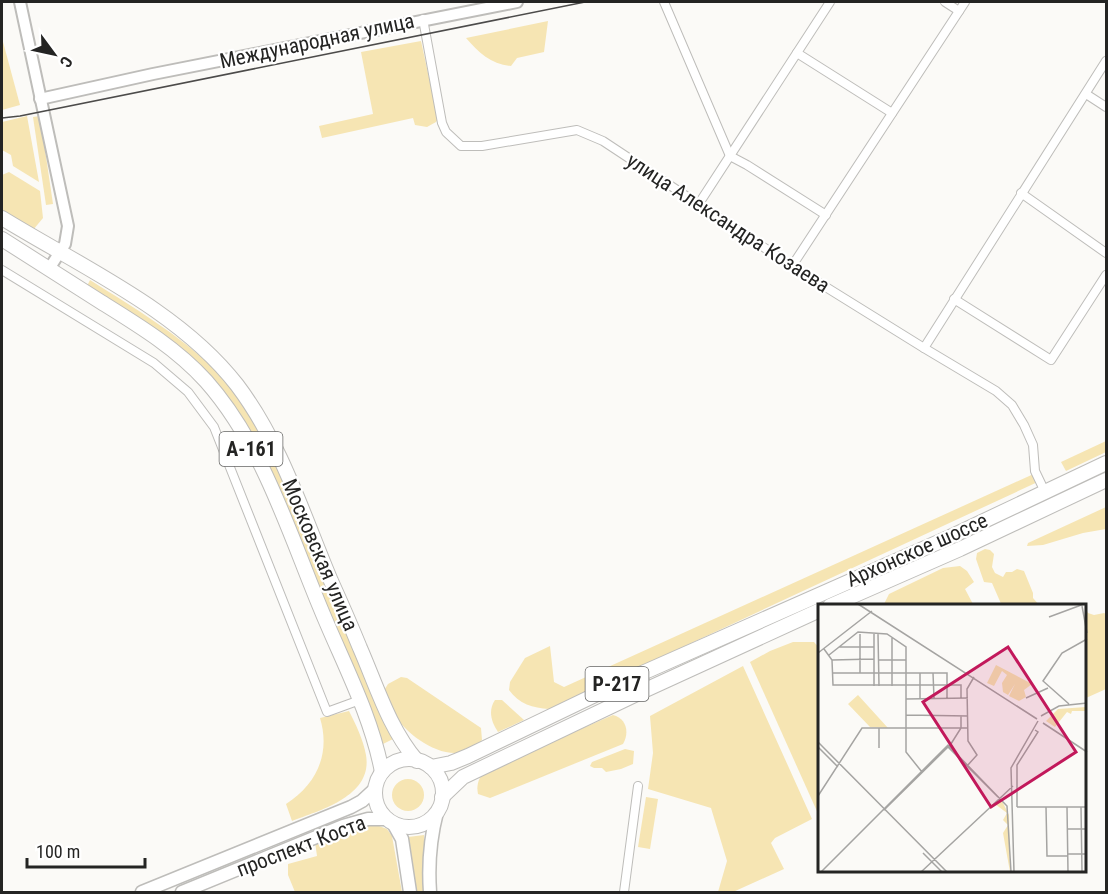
<svg xmlns="http://www.w3.org/2000/svg" width="1108" height="894" font-family="'Roboto Condensed',sans-serif">
  <style>
    .green { fill: #f6e5b3 }
    .lines { fill: none; stroke-linecap: round; stroke-linejoin: round }
    .street-casing { stroke: #bebdba; stroke-width: 10 }
    .secondary-casing { stroke: #bebdba; stroke-width: 14 }
    .primary-casing { stroke: #bebdba; stroke-width: 15 }
    .highway-casing { stroke: #bebdba; stroke-width: 16 }
    .street { stroke: #fff; stroke-width: 8 }
    .secondary { stroke: #fff; stroke-width: 10 }
    .primary { stroke: #fff; stroke-width: 12 }
    .highway { stroke: #fff; stroke-width: 14 }
    .tram { stroke: #4c4b4a; stroke-width: 1.5 }
    .labels { text-anchor: middle; stroke-width: 4.5; stroke-linejoin: round; paint-order: stroke }
    .shield { fill: #fff; stroke: #666665; stroke-width: 1.5 }
    .shield-label { font-size: 20px; font-weight: bold; fill: #242423 }
    .street-label { font-size: 21px; fill: #242423; stroke: #fff }
    .inset-road { fill: none; stroke: #a5a4a2; stroke-width: 1.5 }
    .view { fill: #c2185b; fill-opacity: 0.15; stroke: #c2185b; stroke-width: 3 }
    .inset-edge { fill: none; stroke: #242423; stroke-width: 3 }
  </style>
  <rect width="100%" height="100%" fill="#fbfaf7"/>
  <g class="green">
    <path d="M548,21L544,52L517,58L511,66C491,64 479,53 466,38Z"/>
    <path d="M2,38L20,105L2,110Z"/>
    <path d="M421,41L438,119L436,122L427,127L415,125L413,118L322,138L319,126L373,114L361,52Z"/>
    <path d="M27,116L39,182L13,166L11,155L2,150V122Z"/>
    <path d="M40,116L53,204L46,205L33,117Z"/>
    <path d="M9,172L40,191L43,218L33,230L2,211V175Z"/>
    <path d="M90,280C134,308 179,334 216,371C261,416 284,484 309,542C337,608 365,673 393,739L381,745L221,390L87,286Z"/>
    <path d="M1106,441V452L1066,471L1061,462Z"/>
    <path d="M1038,472L1042,480L549,709C533,708 519,704 509,690L510,682L525,658L550,646L554,682L564,687Z"/>
    <path d="M1106,507V529L1083,533L1043,545L1027,546L1028,543Z"/>
    <path d="M985,549L990,550L994,554L992,567L995,573L1003,577L1006,572H1012L1017,569L1024,571L1033,593V598L1040,606H1002L992,583L984,582L976,559L977,553Z"/>
    <path d="M960,566L967,571L974,582L965,589L974,606H883L889,594L943,568Z"/>
    <path d="M1086,609L1088,613L1094,615L1104,613L1106,614V689L1086,698Z"/>
    <path d="M793,642H814L820,649V818L750,662L770,651Z"/>
    <path d="M743,666L812,819L775,838L771,843L784,869L733,892H718L727,861L711,808L648,789L653,753L650,716Z"/>
    <path d="M401,677L407,678L481,728L482,740C456,771 410,740 393,713C389,707 386,699 383,692L388,684Z"/>
    <path d="M495,700H502L524,720L498,732C491,722 488,710 495,700Z"/>
    <path d="M349,711C356,725 363,739 366,755C373,796 321,810 292,821L286,804C316,785 331,754 320,718Z"/>
    <path d="M613,715C626,718 630,732 623,744L490,798L478,794C476,784 479,777 486,770Z"/>
    <path d="M625,749L634,751L633,764L621,769L606,772L602,768H594L590,766L592,762Z"/>
    <circle cx="408" cy="795" r="16"/>
    <path d="M646,797L658,799L650,849L638,847Z"/>
    <path d="M374,824L387,829L392,836L402,892H295L288,875V864L317,856L315,842L363,825Z"/>
    <path d="M424,835L427,892H414L408,837Z"/>
  </g>
  <g class="lines">
    <g class="street-casing">
      <g id="street">
        <path d="M664,2L730,156L747,165L826,215"/>
        <path d="M945,2L959,11"/>
        <path d="M423,19L442,123L446,132L461,146H482L577,130L603,141L792,266L924,348L996,391L1012,405L1024,425L1033,445L1035,471L1046,494"/>
        <path d="M797,53L892,113"/>
        <path d="M1086,94L1106,107"/>
        <path d="M1021,193L1106,253"/>
        <path d="M698,205L830,2"/>
        <path d="M792,266L965,2"/>
        <path d="M2,270L154,363L188,392L214,427L327,712L360,700"/>
        <path d="M954,299L1051,360L1106,275"/>
        <path d="M924,348L1106,61"/>
        <path d="M624,892L638,786"/>
      </g>
    </g>
    <g class="secondary-casing">
      <g id="secondary">
        <path d="M20,2L68,226L65,244L49,269"/>
        <path d="M40,99L153,74L517,2"/>
      </g>
    </g>
    <g class="primary-casing">
      <g id="primary">
        <path d="M393,823L402,839L410,892"/>
        <path d="M142,892L351,807L362,801L375,789"/>
        <path d="M182,892L343,826L368,819H387"/>
        <path d="M430,892C428,864 430,839 437,812"/>
      </g>
    </g>
    <g class="highway-casing">
      <g id="highway">
        <path d="M2,218C80,266 180,311 237,385C281,443 303,515 331,581C341,603 351,626 360,648C377,687 389,728 417,761"/>
        <path d="M2,239C35,260 68,281 101,302C138,325 176,348 206,381C262,444 288,530 320,607C342,661 371,714 382,772"/>
        <path d="M830,606L960,549L1106,480"/>
        <circle cx="409" cy="793" r="34"/>
        <path d="M431,767L451,763L468,756L622,682L950,537L1106,463"/>
        <path d="M442,797L463,777L641,692L820,610"/>
      </g>
    </g>
    <use href="#street" class="street"/>
    <use href="#secondary" class="secondary"/>
    <use href="#primary" class="primary"/>
    <use href="#highway" class="highway"/>
    <path class="tram" d="M2,118L20,116L585,2"/>
  </g>
  <g class="labels">
    <g class="shield">
      <rect x="219.5" y="432" width="63" height="34" rx="4.5"/>
      <rect x="585.5" y="667" width="63" height="34" rx="4.5"/>
    </g>
    <g class="shield-label">
      <text x="251" y="456">А-161</text>
      <text x="617" y="691">Р-217</text>
    </g>
    <g class="street-label">
      <text transform="translate(317 41) rotate(-12)" y="7">Международная улица</text>
      <text transform="translate(728 223) rotate(33)" y="7">улица Александра Козаева</text>
      <text transform="translate(917 550) rotate(-24)" y="7">Архонское шоссе</text>
      <text transform="translate(320 555) rotate(67)" y="7">Московская улица</text>
      <text transform="translate(301 846) rotate(-21)" y="7">проспект Коста</text>
    </g>
  </g>
  <g transform="translate(818 604)">
    <rect width="268" height="268" fill="#fbfaf7"/>
    <path d="M178,61L214,80L206,86L208,93L201,97L191,92L197,80L190,91L185,88L184,79L189,71L184,67L176,82L169,79ZM40,91L70,124L52,123L30,100ZM268,103V107H254L253,110L249,108L237,123L228,117L240,105ZM183,195L191,211L192,268L185,229L190,221L185,216L189,209L177,200Z" fill="#f6e5b3"/>
    <path class="inset-road" d="M40,0L219,115M264,2L269,29M231,13L266,0M60,30L61,82M74,34V82M21,43H56M6,45L14,56L15,81H143V94M0,49L54,7M11,51L40,28L69,30L88,43V148L104,168M14,56L56,55M61,56H88M15,69H129V94M42,69V30M115,69L116,94M56,82V30M208,94L230,84M88,95L150,94M102,95V69M251,100L225,77L244,49L269,35M88,111L150,112M223,112L241,102L269,99M225,119L269,148M61,124V144M0,138L129,268M0,143L20,163M131,143L143,124V112M149,162L159,151L150,137L149,85L156,73M0,192L44,124H150M199,203V161L220,128L217,126M199,203H269M228,203L229,252H250M249,203L250,268M263,203L264,268M66,206L130,143L180,193M249,225H269M105,249L124,268M250,250H269M4,267L64,207M3,268L130,141L189,202L193,268M103,268L195,182M196,268L193,164L220,117"/>
    <path class="view" d="M190,43L258,148L173,203L105,98Z"/>
    <rect width="268" height="268" class="inset-edge"/>
  </g>
  <rect width="1108" height="894" fill="none" stroke="#242423" stroke-width="6"/>
  <g transform="translate(54 54) rotate(123)" stroke="#ffffff" stroke-width="4.5" paint-order="stroke">
  <path d="M0-4.5L10 22L0 15L-10 22Z" fill="#242423"/>
  <text y="-9" font-size="16" font-weight="bold" text-anchor="middle" fill="#242423">С</text>
  </g>
  <path d="M27 858v9h118v-9" fill="none" stroke="#242423" stroke-width="3"/>
  <text x="36" y="858" font-size="18" fill="#242423" stroke="#ffffff" stroke-width="4.5" paint-order="stroke">100 m</text>
</svg>
